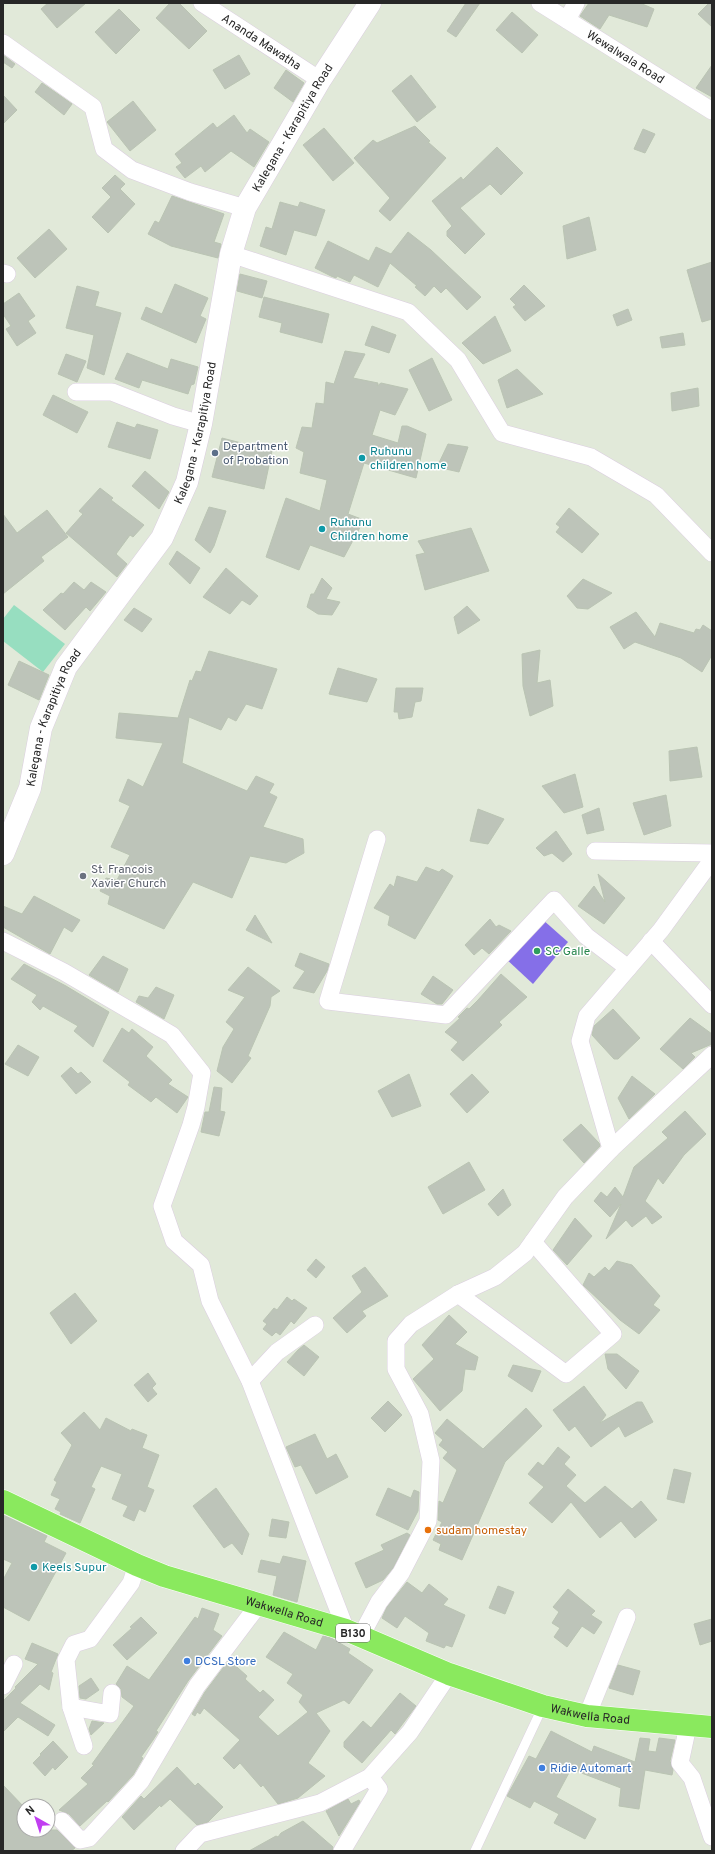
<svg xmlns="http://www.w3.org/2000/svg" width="715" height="1854" font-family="Overpass,sans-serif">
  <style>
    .green { fill: #97dec0 }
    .water { fill: #856fe8 }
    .building { fill: #bdc4b9; stroke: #bac4b3 }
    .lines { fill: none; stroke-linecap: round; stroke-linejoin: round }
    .service-casing { stroke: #dbcee0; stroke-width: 10 }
    .minor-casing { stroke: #dbcee0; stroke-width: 18 }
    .secondary-casing { stroke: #dbcee0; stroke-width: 23 }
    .primary-casing { stroke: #fff; stroke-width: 23 }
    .service { stroke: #fff; stroke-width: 9 }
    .minor { stroke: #fff; stroke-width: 17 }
    .secondary { stroke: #fff; stroke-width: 22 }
    .primary { stroke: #8ae95e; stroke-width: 22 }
    .service-dot { fill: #5c6f8a; stroke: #fff; stroke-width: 1.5 }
    .culture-dot { fill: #0f9aa8; stroke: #fff; stroke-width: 1.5 }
    .worship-dot { fill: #6b7280; stroke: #fff; stroke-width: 1.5 }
    .leisure-dot { fill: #2e9e5b; stroke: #fff; stroke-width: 1.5 }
    .food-dot { fill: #e8710a; stroke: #fff; stroke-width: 1.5 }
    .shop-dot { fill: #3f7fe0; stroke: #fff; stroke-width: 1.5 }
    .labels { text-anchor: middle; stroke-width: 3; stroke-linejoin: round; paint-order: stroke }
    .shield { fill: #fff; stroke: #686868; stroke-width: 1 }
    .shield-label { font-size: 11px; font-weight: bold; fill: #272727 }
    .street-label { font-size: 12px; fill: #272727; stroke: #fff }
    .service-label { font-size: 12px; fill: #4e5e75; stroke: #fff; text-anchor: start }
    .culture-label { font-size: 12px; fill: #0d838f; stroke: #fff; text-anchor: start }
    .worship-label { font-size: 12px; fill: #5b616d; stroke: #fff; text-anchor: start }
    .leisure-label { font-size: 12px; fill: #27864d; stroke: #fff; text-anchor: start }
    .food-label { font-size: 12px; fill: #c56008; stroke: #fff; text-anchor: start }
    .shop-label { font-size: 12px; fill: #366cbe; stroke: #fff; text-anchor: start }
  </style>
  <rect width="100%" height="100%" fill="#e1e9d9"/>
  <path class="green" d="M14,605L65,644L43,672L3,641V619Z"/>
  <path class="water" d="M542,919L568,942L533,984L506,959Z"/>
  <g class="building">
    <path d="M48,3H86L57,28L41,9Z"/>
    <path d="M170,3H179L207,31L189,49L156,18Z"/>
    <path d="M466,3H480L456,37L447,31Z"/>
    <path d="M589,3H640L654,9L647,27L609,15L600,29L580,16Z"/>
    <path d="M709,3H712V27L698,14Z"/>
    <path d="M119,9L140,30L116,54L95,32Z"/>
    <path d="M512,12L538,35L522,53L496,30Z"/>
    <path d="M3,55L15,64L12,68L3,62Z"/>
    <path d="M239,55L250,74L225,89L213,70Z"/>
    <path d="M712,65V97L696,88Z"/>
    <path d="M286,70L304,83L293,102L274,88Z"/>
    <path d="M411,75L436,107L417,122L392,91Z"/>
    <path d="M42,83L72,104L64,115L35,92Z"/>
    <path d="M3,95L17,110L3,124Z"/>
    <path d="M133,101L156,130L130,151L107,122Z"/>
    <path d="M234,115L247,133L250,129L269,142L254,167L231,151L205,172L201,166L185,178L176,167L182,163L175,154L213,123L217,128Z"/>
    <path d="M415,126L430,141L428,142L446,158L390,221L379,211L390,198L354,158L373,140L377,143Z"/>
    <path d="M324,128L354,163L333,181L303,145Z"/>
    <path d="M643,129L655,134L645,153L634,149Z"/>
    <path d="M497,147L523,173L501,195L490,184L460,208L485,234L465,254L447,236V231L452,226L432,201L461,177L463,180Z"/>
    <path d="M115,175L125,184L120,189L135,204L108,233L92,217L111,197L102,188Z"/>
    <path d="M172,196L224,214L214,242L221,244L218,258L171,246L148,234L155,221L159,223Z"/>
    <path d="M280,202L298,207L300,202L325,210L316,236L294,230L286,255L260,246L266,227L272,229Z"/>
    <path d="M589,217L596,250L567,259L563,226Z"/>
    <path d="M49,229L67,249L35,278L17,258Z"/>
    <path d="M408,232L431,250L481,297L467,310L446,288L441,293L434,286L425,296L415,287L417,286L390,263L378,287L354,275L350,282L337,276L336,278L331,276L315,268L328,241L369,261L376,247L391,254Z"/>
    <path d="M712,262V319L702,322L687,270Z"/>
    <path d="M240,274L267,281L262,298L237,291Z"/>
    <path d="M175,284L208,298L200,316L206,319L196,343L141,319L146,307L162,314Z"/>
    <path d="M524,285L545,306L525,321L513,307L516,305L510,299Z"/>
    <path d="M77,286L99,292L95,306L121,313L104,375L87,368L94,335L66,328Z"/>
    <path d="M19,293L35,316L28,321L36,333L17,346L6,329L11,326L3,314V304Z"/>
    <path d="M264,297L329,314L322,343L280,332L282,323L259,317Z"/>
    <path d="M628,309L632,320L617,326L613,315Z"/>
    <path d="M495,316L511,351L483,364L462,343Z"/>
    <path d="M372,326L396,335L389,353L365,345Z"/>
    <path d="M683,333L685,345L662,348L660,337Z"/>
    <path d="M345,351L365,354L353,378L378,383L377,386L381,383L408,389L395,415L380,410L372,435L398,443L402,426H407L426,434L416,478L364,463L348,514L364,520L344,557L310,545L299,570L266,557L286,498L320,511L327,480L300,473L304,452L296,448L302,427L312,428L316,403L324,404L326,382L334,384Z"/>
    <path d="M127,353L168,369L171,359L198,367L194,384L191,385L188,394L142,380L139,388L115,379Z"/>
    <path d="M66,354L86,361L77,382L58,374Z"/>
    <path d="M432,358L452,400L429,411L409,370Z"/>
    <path d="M517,369L543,394L507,408L498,380Z"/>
    <path d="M698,388L699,406L672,411L671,393Z"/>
    <path d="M53,395L88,412L77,433L43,415Z"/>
    <path d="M117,422L135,428L137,424L158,430L150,459L108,447Z"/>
    <path d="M222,438L272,451L264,489L212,477Z"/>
    <path d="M448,444L468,447L459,472L437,467Z"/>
    <path d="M145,471L169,492L159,509L132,486Z"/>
    <path d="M100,488L113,498L111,500L144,525L133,537L130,535L116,554L127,564L117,577L66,533L83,514L79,511Z"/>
    <path d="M209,507L226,511L214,546L210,553L195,540Z"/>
    <path d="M569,508L599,534L582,553L556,532L560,527L556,524Z"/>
    <path d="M47,510L68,537L41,557L44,561L3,594V514L17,533Z"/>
    <path d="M471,528L489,571L425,590L416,555L425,553L418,541Z"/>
    <path d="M177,551L200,568L190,584L169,564Z"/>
    <path d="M226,568L258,596L250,605L242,600L230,614L203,597Z"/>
    <path d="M322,578L332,588L326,599L340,602L332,615L318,614L307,607L311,594H314Z"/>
    <path d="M583,579L597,586L612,593L588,609L577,608L567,596Z"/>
    <path d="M74,582L84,590L91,582L106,592L90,611L86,607L65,630L43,610L61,593L63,594Z"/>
    <path d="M467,606L480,620L458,634L454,617Z"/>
    <path d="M134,608L152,619L142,632L124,620Z"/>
    <path d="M636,612L655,637L660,623L694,633L696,629L700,630L703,625L712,631V655L702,672L681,658L635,642L624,649L610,627Z"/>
    <path d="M540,650L537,683L550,680L553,706L530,716L523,686L522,654Z"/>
    <path d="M209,651L277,669L262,709L246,704L236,721L228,717L221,730L189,717L182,763L247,791L256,776L274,784L269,793L277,797L263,827L303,839L304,853L286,863L250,856L232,898L193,882L164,929L108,904L110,896L100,891L106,878L117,880L130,855L111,847L130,806L119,801L128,779L143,787L163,743L116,738L119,713L178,718L190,680L192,681L196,671L201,672Z"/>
    <path d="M19,661L49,675L39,700L8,685Z"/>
    <path d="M338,668L377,679L367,702L329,694Z"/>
    <path d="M396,688H423L421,701L415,702L412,717L399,719L398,712H394Z"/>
    <path d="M697,747L702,777L670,781L669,751Z"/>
    <path d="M575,774L583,807L564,813L542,786Z"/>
    <path d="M666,795L671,826L644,835L633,803Z"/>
    <path d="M599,808L604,830L587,834L582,815Z"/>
    <path d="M478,809L504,819L488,844L470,841Z"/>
    <path d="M556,831L572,854L563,862L552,853L544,856L536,848Z"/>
    <path d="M426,867L439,872L442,869L453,876L415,939L388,925L390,916L374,908L390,884L394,887L397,876L417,882Z"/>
    <path d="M598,874L625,898L604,924L578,906L594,886L605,902Z"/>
    <path d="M34,896L80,920L72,932L64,927L50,954L3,927V906L22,914Z"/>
    <path d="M255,915L272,943L246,930Z"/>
    <path d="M490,919L496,927L499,925L511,931L489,954L482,948L474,955L465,945Z"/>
    <path d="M300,953L329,964L327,971L314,993L293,988L305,971L295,966Z"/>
    <path d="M103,956L128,969L118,992L89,975Z"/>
    <path d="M24,964L66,986L109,1012L93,1047L74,1031L78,1026L43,1006L40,1010L32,1002L37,995L11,979Z"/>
    <path d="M248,967L280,991L271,997L270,1006L248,1056L251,1058L232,1083L217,1071L223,1047L234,1029L226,1022L245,997L228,990Z"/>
    <path d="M501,974L527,997L499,1022L502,1025L463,1061L451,1050L458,1042L445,1032L460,1018L458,1017L467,1008L469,1009L478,1000Z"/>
    <path d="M433,976L453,990L442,1004H437L421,994Z"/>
    <path d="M156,987L174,995L164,1019L136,1002L139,996L148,998Z"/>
    <path d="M613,1009L640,1038L618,1059H614L592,1035L594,1026Z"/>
    <path d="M690,1018L712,1034V1044L691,1053L695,1057L683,1069L660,1049Z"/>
    <path d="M122,1028L129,1033L132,1029L153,1047L146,1056L172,1080L168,1084L188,1097L177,1113L156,1097L151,1102L128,1085L130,1082L103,1061Z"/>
    <path d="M18,1045L39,1057L28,1076L5,1064Z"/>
    <path d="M71,1067L78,1074L81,1072L91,1082L76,1094L61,1076Z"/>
    <path d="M409,1074L421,1106L392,1117L378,1091Z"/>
    <path d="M472,1074L489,1092L467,1113L450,1094Z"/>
    <path d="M632,1076L655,1094L629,1119L618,1098Z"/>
    <path d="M214,1087L222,1088L220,1111L225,1112L219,1136L201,1132L205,1112H209Z"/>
    <path d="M685,1111L706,1134L684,1155L663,1184L658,1178L645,1201L662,1217L652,1224L646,1216L632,1227L626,1220L606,1239L621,1204L610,1217L594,1201L601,1192L607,1197L615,1187L623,1197L634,1167L668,1138L662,1132Z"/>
    <path d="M581,1124L599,1143L600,1146L584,1163L563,1140Z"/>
    <path d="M469,1162L485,1190L443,1214L428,1187Z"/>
    <path d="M503,1189L511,1205L498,1216L488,1204Z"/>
    <path d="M575,1218L592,1236L567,1265L553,1250Z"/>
    <path d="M316,1259L325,1267L316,1278L307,1270Z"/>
    <path d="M617,1261L632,1265L660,1296L653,1305L660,1310L639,1334L620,1320L583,1285L589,1273L594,1277L605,1267L609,1271Z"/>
    <path d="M365,1267L388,1296L362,1311L366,1316L347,1333L333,1318L362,1292L352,1276Z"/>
    <path d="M75,1293L97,1321L71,1344L50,1313Z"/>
    <path d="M287,1297L292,1301L294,1299L307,1308L294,1324L291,1321L280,1335L276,1332L272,1336L263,1329L267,1324L263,1321L274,1308L277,1310Z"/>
    <path d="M449,1315L467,1332L455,1344L478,1357L475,1370L465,1369L462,1391L440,1411L413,1379L434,1359L422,1345Z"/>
    <path d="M304,1345L319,1357L304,1376L287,1362L298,1350Z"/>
    <path d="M605,1354H617L639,1371L626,1389L608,1369Z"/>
    <path d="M513,1365L541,1371L532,1392L508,1376Z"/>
    <path d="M148,1373L156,1384L152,1388L157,1394L148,1402L134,1385Z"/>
    <path d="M584,1386L606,1415L600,1423L637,1402H642L653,1422L625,1437L619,1426L591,1447L575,1426L569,1431L553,1410Z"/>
    <path d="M388,1401L402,1415L385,1432L371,1418Z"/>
    <path d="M526,1408L542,1426L505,1462L462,1560L439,1550L441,1544L433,1540L442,1522L438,1520L439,1501L443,1503L457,1470L443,1458L448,1452L439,1445L443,1440L435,1433L447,1419L483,1449Z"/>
    <path d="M84,1412L100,1430L106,1418L131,1431L132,1429L147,1435L142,1448L159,1455L147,1487L154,1490L145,1512L139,1509L134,1521L123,1516L128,1506L112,1499L122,1474L101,1466L91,1487L95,1489L80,1523L60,1514L61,1512L55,1509L60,1499L51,1495L57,1482L54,1480L72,1445L61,1433Z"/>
    <path d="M315,1434L327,1459L336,1454L348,1477L316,1494L301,1465L295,1467L286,1447Z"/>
    <path d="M558,1447L570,1457L564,1464L576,1475L566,1486L585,1503L605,1486L632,1509L641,1501L657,1520L635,1538L621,1521L600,1538L571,1502L552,1523L529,1503L544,1487L528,1474L538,1462L543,1466Z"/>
    <path d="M674,1469L691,1473L684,1503L667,1499Z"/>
    <path d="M216,1488L249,1534L242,1555L232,1543L224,1548L193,1506Z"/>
    <path d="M388,1488L411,1498L414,1490L419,1492L418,1511L408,1530L376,1515Z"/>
    <path d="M3,1515L47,1536L44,1542L66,1553L29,1621L3,1607V1580L12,1563L3,1559Z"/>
    <path d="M272,1519L289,1522L286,1538L269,1536Z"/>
    <path d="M407,1533L410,1535L393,1568L383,1580L366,1588L355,1563L384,1550L381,1545Z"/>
    <path d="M283,1556L306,1561L297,1602L273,1595L277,1576L258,1572L261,1560L280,1564Z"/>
    <path d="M407,1582L422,1593L429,1584L448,1599L443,1605L465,1615L452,1647L446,1645L444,1648L426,1641L429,1633L405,1616L397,1628L382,1618L387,1607Z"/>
    <path d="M498,1586L514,1592L505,1614L489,1608Z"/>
    <path d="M568,1589L595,1611L591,1615L602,1622L594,1634L582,1626L567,1647L554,1637L560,1628L552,1623L559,1612L553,1607Z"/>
    <path d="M202,1608L219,1614L213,1630L222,1636L188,1681L156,1731L158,1732L153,1740L141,1757L143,1758L133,1775L108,1802L107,1801L80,1826L69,1814L59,1810L88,1784L81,1778L94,1765L92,1764L134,1706L122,1697L121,1689L116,1684L127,1666L149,1680L195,1617L198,1619Z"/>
    <path d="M141,1617L157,1633L127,1660L113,1645L132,1628L130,1627Z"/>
    <path d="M712,1619V1641L700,1645L694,1624Z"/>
    <path d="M284,1632L316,1650L323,1636L331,1638L350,1649L348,1653L373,1670L349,1704L344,1700L316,1713L330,1731L308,1763L325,1776L298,1798L278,1804L263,1785L261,1787L240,1763L234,1769L223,1758L240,1740L204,1708L200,1714L197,1712L195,1716L192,1714L205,1692L229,1660L247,1676L245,1679L260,1693L263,1690L274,1700L258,1717L278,1736L308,1712L299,1702L303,1695L287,1683L293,1674L266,1657Z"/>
    <path d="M32,1643L58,1654L51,1672L53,1673L49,1690L40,1684L20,1703L55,1725L48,1736L18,1717L3,1732V1701L16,1688L15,1687L38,1664L25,1659Z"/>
    <path d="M618,1665L640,1671L633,1695L609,1688Z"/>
    <path d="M91,1678L99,1690L86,1699L80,1698L79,1686Z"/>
    <path d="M400,1693L416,1706L395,1734L391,1730L362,1763L344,1747V1742L363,1721L371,1728Z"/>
    <path d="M92,1721L104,1723L91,1735L89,1729Z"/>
    <path d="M551,1731L592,1752L594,1746L635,1762L640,1738L650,1739L648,1751L656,1752L659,1738L675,1740L670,1761L673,1770L672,1775L645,1770L639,1809L619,1806L621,1788L571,1769L556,1797L596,1819L585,1839L554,1823L559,1814L534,1801L530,1808L507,1796L529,1756L536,1759Z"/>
    <path d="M53,1741L68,1757L55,1770L53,1767L45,1776L33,1763L41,1755L40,1754Z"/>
    <path d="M177,1767L195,1786L198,1783L223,1807L208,1822L197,1825L170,1799L161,1807L160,1805L134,1830L122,1817L141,1796L144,1799Z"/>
    <path d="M3,1785L24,1807V1830H57L75,1848L71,1851H3Z"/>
    <path d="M348,1799L351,1804L359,1800L360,1802L339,1836L326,1811Z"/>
    <path d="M303,1821L333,1847L332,1851H249L276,1836L278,1837L281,1833Z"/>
  </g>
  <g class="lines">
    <g class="service-casing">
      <path id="service" d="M475,1851L543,1706"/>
    </g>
    <g class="minor-casing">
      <g id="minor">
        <path id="s1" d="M202,3L320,80"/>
        <path id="s2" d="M540,3L712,111"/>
        <path d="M567,20L576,3"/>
        <path d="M3,43L93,107L104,149L132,170L190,192L245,208"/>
        <path d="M231,254L408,312L458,360L502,433L591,457L656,495L712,553"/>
        <path d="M3,273L7,274"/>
        <path d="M76,392H112L173,416L201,424"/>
        <path d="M377,839L328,1001L446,1015L554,900L586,936L628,968"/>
        <path d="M595,851L712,853"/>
        <path d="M3,941L64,972L172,1035L202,1073L196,1107L191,1125L162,1206L174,1241L201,1265L210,1301L250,1381L346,1630"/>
        <path d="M651,941L712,1005"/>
        <path d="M611,1149L712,1055"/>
        <path d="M458,1294L566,1374L613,1334L533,1242"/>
        <path d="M250,1381L277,1352L315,1325"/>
        <path d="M361,1636L379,1602L401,1573L428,1521L431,1461L420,1414L396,1369V1341L411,1324L458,1294L495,1277L525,1253L565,1197L611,1149L580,1041L587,1016L661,930L712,860"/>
        <path d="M3,1686L14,1664"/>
        <path d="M71,1707L110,1714L112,1693"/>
        <path d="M587,1716L627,1617"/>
        <path d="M688,1726L680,1763L692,1778L712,1837"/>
        <path d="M84,1746L71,1707L66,1660L74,1644L90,1639L131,1583L137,1565"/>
        <path d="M62,1821L80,1840L89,1838L141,1781L197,1686L259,1604"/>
        <path d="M184,1851L200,1834L320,1803L370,1777L410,1732L449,1674"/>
        <path d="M342,1851L379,1789L370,1777"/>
      </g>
    </g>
    <g class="secondary-casing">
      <g id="secondary">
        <path id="s3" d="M3,854L30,788L41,728L66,667L162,538L187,482L201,424L231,254L245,208L320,80L370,3"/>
      </g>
    </g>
    <g class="primary-casing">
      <g id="primary">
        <path id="s4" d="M3,1501L137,1565L164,1576L346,1630L449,1674L543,1706L587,1716L712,1727"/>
      </g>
    </g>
    <use href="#service" class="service"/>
    <use href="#minor" class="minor"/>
    <use href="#secondary" class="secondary"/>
    <use href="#primary" class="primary"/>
  </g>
  <circle class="service-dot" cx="215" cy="453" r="4"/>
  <g class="culture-dot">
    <circle cx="362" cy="458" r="4"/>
    <circle cx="322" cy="529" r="4"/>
    <circle cx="34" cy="1567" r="4"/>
  </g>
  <circle class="worship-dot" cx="83" cy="876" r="4"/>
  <circle class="leisure-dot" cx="537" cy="951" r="4"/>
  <circle class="food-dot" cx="428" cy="1530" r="4"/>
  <g class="shop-dot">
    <circle cx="187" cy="1661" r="4"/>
    <circle cx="542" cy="1768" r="4"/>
  </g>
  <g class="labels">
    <rect class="shield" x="336" y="1624" width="34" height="18" rx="3"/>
    <g class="shield-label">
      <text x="353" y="1637">B130</text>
    </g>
    <g class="street-label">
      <text dy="4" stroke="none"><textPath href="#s1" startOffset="71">Ananda Mawatha</textPath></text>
      <text dy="4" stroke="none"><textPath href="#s2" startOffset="101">Wewalwala Road</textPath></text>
      <text dy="4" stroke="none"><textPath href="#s3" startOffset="794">Kalegana - Karapitiya Road</textPath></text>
      <text dy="4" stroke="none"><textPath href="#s3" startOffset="470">Kalegana - Karapitiya Road</textPath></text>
      <text dy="4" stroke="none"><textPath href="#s3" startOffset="146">Kalegana - Karapitiya Road</textPath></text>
      <text dy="4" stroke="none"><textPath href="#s4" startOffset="303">Wakwella Road</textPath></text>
      <text dy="4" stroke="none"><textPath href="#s4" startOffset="627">Wakwella Road</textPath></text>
    </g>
    <g class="service-label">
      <text x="223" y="450">Department<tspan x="223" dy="14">of Probation</tspan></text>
    </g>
    <g class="culture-label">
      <text x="370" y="455">Ruhunu<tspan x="370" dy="14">children home</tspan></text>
      <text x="330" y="526">Ruhunu<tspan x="330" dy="14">Children home</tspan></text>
      <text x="42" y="1571">Keels Supur</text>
    </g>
    <g class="worship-label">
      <text x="91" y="873">St. Francois<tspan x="91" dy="14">Xavier Church</tspan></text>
    </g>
    <g class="leisure-label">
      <text x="545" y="955">SC Galle</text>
    </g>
    <g class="food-label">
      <text x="436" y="1534">sudam homestay</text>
    </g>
    <g class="shop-label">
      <text x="195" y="1665">DCSL Store</text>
      <text x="550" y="1772">Ridie Automart</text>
    </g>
  </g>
  <rect width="715" height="1854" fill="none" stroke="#272727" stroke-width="8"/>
  <g transform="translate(36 1818) rotate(321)"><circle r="19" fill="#ffffff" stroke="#a9a9a9"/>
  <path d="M0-3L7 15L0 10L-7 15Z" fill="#c13ef1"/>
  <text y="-6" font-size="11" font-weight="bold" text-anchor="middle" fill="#272727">N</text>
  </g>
</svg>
